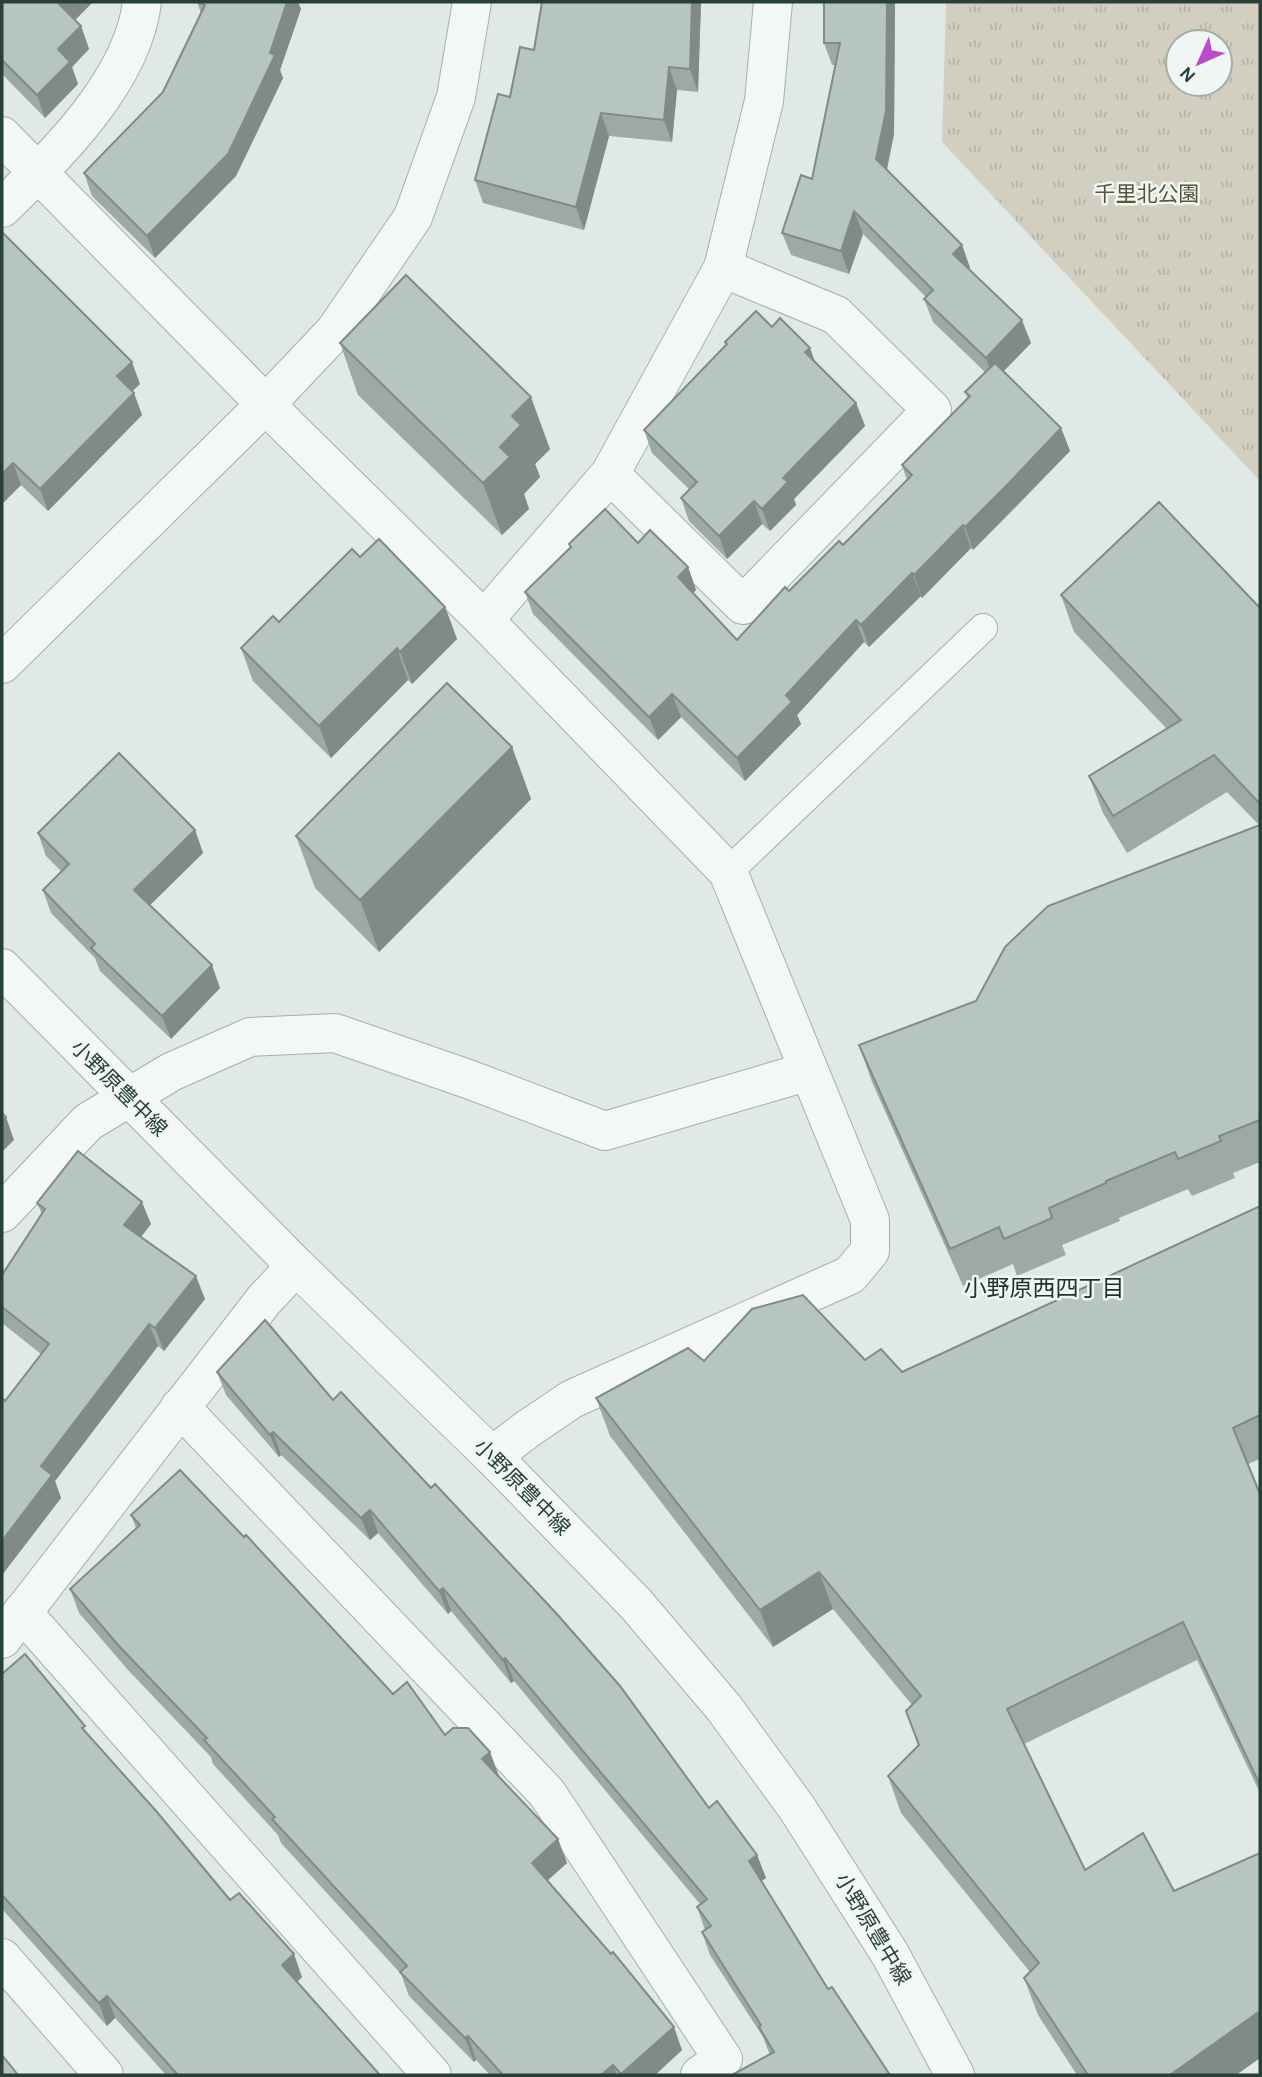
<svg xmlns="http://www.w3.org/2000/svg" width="1262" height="2077" font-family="Karla,'Noto Sans JP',sans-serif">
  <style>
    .park { fill: url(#park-tufts); fill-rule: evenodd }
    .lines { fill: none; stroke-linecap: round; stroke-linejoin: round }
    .service-casing { stroke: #a2b0ab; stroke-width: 30 }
    .minor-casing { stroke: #a2b0ab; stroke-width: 40 }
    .tertiary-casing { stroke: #a2b0ab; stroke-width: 40 }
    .service { stroke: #f3f7f6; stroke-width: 28 }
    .minor { stroke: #f3f7f6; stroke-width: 38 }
    .tertiary { stroke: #f3f7f6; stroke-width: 38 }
    .wall { fill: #9da9a6 }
    .shaded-wall { fill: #808a87 }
    .building { fill: #b7c5c1; stroke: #808a87; stroke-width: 2 }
    .labels { text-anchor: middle; stroke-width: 5; stroke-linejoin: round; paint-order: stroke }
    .park-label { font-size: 21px; fill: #5b5637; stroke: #eff6f4 }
    .street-label { font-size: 21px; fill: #294038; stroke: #eff6f4 }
    .neighbourhood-label { font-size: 23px; fill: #1b312a; stroke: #eff6f4 }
  </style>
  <defs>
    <pattern id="park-tufts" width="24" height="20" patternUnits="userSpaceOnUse" patternTransform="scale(1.75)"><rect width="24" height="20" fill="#d2cfc1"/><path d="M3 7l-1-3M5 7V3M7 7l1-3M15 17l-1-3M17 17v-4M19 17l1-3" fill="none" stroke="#b4b3a7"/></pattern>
  </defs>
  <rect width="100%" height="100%" fill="#e0e9e6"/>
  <path class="park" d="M946,2H1260V481L942,142ZM1178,42H1220V84H1178Z"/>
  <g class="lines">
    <g class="service-casing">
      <path id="service" d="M728,872L983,628"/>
    </g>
    <g class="minor-casing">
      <g id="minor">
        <path d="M2,136L292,431L484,620L728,872L870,1220V1251L850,1275L572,1399L529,1428L492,1456"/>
        <path d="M2,208C56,156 133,80 142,2"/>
        <path d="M610,474L743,605L932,410L836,315L723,268"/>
        <path d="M484,620L610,474L723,268L764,101L773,2"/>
        <path d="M2,1213L88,1122L171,1072L250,1037L335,1033L468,1079L605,1131L809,1071"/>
        <path d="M180,1407L547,1793L723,2059L700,2075"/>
        <path d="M22,1612L432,2075"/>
        <path d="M2,1639L264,1300L296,1266"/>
        <path d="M2,1958L104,2075"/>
      </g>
    </g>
    <g class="tertiary-casing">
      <g id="tertiary">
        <path d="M2,664L266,404L335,331L413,217L456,97L472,2"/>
        <path d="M2,968L296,1266L492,1456L636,1604L724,1708L797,1808L890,1954L955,2075"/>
      </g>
    </g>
    <use href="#service" class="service"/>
    <use href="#minor" class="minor"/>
    <use href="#tertiary" class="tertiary"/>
  </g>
  <g class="wall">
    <path d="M2,2H93L75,20L81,26L89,49L72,67L78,84L45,118L2,74Z"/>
    <path d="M197,2H298L301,9L280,70L283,78L236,176L155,258L92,196L84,173L163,92L201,13Z"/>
    <path d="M701,2L698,92L677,90L672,142L609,136L584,230L483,203L475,180L510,97L534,50Z"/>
    <path d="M824,2H895L894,134L887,170L962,245L970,268L969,269L1031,343L1004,371L1061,428L1070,451L1015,508L973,550L971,548L922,598L921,596L869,647L864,642L797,715L801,724L745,781L681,717L658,740L533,614L525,592L570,548L569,544L638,543L688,567L696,590L693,593L737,640L789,591L843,545L907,480L902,465L968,399L965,392L985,372L933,322L924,299L926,297L863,234L849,274L791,255L782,233L812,179L835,65H832L824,43Z"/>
    <path d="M2,234L140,384L132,391L142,415L48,511L21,485L2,504Z"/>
    <path d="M772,327L815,362L856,403L865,426L794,499L796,505L770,531L762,524L727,559L689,521L681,498L689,489L652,453L644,430L726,345L725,342Z"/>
    <path d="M340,343L550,449L535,464L540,477L524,494L529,509L502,535L358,395Z"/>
    <path d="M360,557L445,607L457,639L412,684L408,680L331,758L253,681L241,648L279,622Z"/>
    <path d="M1061,595L1260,608V1162L1233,1173L1235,1178L1192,1196L1188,1189L1119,1218L1120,1221L1062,1245L1066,1255L1017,1276L1013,1264L963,1286L872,1082L859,1045L976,1001L1259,825L1227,792L1127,853L1103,813L1089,776L1167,729L1074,632Z"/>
    <path d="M512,747L531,799L379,952L315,888L296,836Z"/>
    <path d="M195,830L203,853L150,905L220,988L171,1039L100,971L95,958L51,913L43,890L62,872L46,856L38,833Z"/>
    <path d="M37,1203L151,1224L141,1237L205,1299L164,1351L158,1346L55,1481L61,1498L2,1575V1398L5,1401L41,1354L2,1323V1275L42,1214Z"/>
    <path d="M1260,1206V1459L1248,1464L1260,1494V1793L1197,1660L1024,1744L1085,1870L1174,1891L1260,1853V2058L1236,2075H1077L1038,2015L1024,1978L1030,1972L901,1813L888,1776L918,1745L906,1711L912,1705L833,1609L773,1647L610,1436L596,1398L704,1361L865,1360L902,1372Z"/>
    <path d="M217,1372L333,1400L709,1808L757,1855L766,1878L761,1881L828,1989L890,2075L770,2055L763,2037L710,1955L702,1932L705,1930L697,1907L700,1904L514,1681L511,1683L451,1611L448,1614L378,1533L370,1540L281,1455L279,1457L226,1395Z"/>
    <path d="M131,1515L393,1694L499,1776H498L558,1839L567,1863L547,1881L682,2050L655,2075H490L476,2060L474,2062L409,1996L401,1974L281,1843L278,1835L213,1764L211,1757L128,1670L79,1613L70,1589L136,1528Z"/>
    <path d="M2,1674L88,1735L230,1900L302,1977L297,1982L380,2075H166L115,2018L107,2026L2,1909Z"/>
  </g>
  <g class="shaded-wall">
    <path d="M62,2H93L68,27L59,4Z"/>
    <path d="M287,2H298L301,9L280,70L283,78L236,176L155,258L147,236Z"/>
    <path d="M692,2H701L698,92L690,69Z"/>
    <path d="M887,2H895L894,134L884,182L876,159Z"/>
    <path d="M81,26L89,49L72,67L78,84L45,118L37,95L58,49Z"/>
    <path d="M669,67L677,90L672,142L664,120Z"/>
    <path d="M601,113L609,136L584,230L576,207Z"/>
    <path d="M854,211L863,234L849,274L841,251Z"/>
    <path d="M962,245L970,268L961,276L953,254Z"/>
    <path d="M1022,320L1031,343L994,381L986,358Z"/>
    <path d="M810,348L818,370L805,352Z"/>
    <path d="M132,362L140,384L125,398L117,376Z"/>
    <path d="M134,393L142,415L48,511L40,489Z"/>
    <path d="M531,397L550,449L535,464L540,477L524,494L529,509L502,535L483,483L500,447L512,416Z"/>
    <path d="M856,403L865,426L794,499L796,505L770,531L762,509L783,478Z"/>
    <path d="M1061,428L1070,451L973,550L965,527Z"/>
    <path d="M13,463L21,485L2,504V474Z"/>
    <path d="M754,501L762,524L727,559L719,536Z"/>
    <path d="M963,525L971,548L922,598L914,575Z"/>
    <path d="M688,567L696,590L686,600L678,577Z"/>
    <path d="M912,573L921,596L869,647L861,625Z"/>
    <path d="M445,607L457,639L412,684L400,652Z"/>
    <path d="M856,620L864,642L797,715L801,724L745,781L737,758L786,695Z"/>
    <path d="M397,648L408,680L331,758L319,726Z"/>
    <path d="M672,694L681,717L658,740L649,717Z"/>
    <path d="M512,747L531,799L379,952L360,900Z"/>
    <path d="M195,830L203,853L142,913L134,890Z"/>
    <path d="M212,965L220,988L171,1039L162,1016Z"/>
    <path d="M6,1117L14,1140L2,1152V1121Z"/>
    <path d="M142,1202L151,1224L133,1247L124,1225Z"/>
    <path d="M196,1276L205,1299L164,1351L155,1328Z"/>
    <path d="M149,1324L158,1346L55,1481L61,1498L2,1575V1541L41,1466Z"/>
    <path d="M273,1432L281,1455L279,1457L270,1435Z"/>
    <path d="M370,1510L378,1533L370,1540L361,1518Z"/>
    <path d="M819,1572L833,1609L773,1647L760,1610Z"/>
    <path d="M443,1588L451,1611L448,1614L439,1591Z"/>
    <path d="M505,1658L514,1681L511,1683L503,1660Z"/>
    <path d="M490,1752L499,1776L490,1783L482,1759Z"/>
    <path d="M558,1839L567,1863L540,1887L532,1863Z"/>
    <path d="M757,1855L766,1878L757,1884L749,1861Z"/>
    <path d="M294,1954L302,1977L290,1988L282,1965Z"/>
    <path d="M107,1996L115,2018L107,2026L99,2003Z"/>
    <path d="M1260,2011V2058L1236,2075H1170Z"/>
    <path d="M674,2027L682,2050L655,2075H621V2074Z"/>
    <path d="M468,2036L476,2060L474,2062L465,2038Z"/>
    <path d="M613,2065L617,2075H601Z"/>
  </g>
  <g class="building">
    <path d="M2,2H62L59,4L81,26L58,49L70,62L37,95L2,60Z"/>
    <path d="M197,2H287L270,53L275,55L228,154L147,236L84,173L163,92L205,5Z"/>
    <path d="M542,2H692L690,69L669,67L664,120L601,113L576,207L475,180L498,94L510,97L520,47L534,50Z"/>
    <path d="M824,2H887L886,111L876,159L962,245L953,254L1022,320L986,358L924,299L933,290L854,211L841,251L782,233L801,175L812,179L840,43H824Z"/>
    <path d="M3,233L132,362L117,376L134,393L40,489L13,463L2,474V234Z"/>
    <path d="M406,275L531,397L512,416L521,425L500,447L510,457L483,483L340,343Z"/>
    <path d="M756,311L772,327L780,318L810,348L805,352L856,403L783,478L788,482L762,509L754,501L719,536L681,498L697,482L644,430L727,344L725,342Z"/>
    <path d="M995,363L1061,428L1007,485L965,527L963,525L914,575L912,573L861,625L856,620L786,695L792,702L737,758L672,694L649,717L525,592L571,547L569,544L605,509L638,543L650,530L688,567L678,577L737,640L785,587L789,591L839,541L843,545L912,475L902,465L970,396L965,392Z"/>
    <path d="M1159,502L1260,608V804L1214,755L1113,816L1089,776L1181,720L1061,595Z"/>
    <path d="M379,539L445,607L400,652L397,648L319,726L241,648L273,616L279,622L352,549L360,557Z"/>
    <path d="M447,683L512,747L360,900L296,836Z"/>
    <path d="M119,753L195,830L134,890L212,965L162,1016L91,948L95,944L43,890L69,864L38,833Z"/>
    <path d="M1260,825V1120L1219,1136L1221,1141L1178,1159L1175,1152L1106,1181V1183L1049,1208L1052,1218L1004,1239L999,1227L950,1249L859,1045L976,1001L1005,947L1048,906Z"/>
    <path d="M2,1113L6,1117L2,1121Z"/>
    <path d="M78,1151L142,1202L124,1225L196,1276L155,1328L149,1324L41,1466L52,1475L2,1541V1398L5,1401L49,1344L2,1307V1275L45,1209L37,1203Z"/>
    <path d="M1260,1206V1415L1233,1428L1260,1494V1785L1183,1622L1007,1709L1085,1870L1143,1833L1174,1891L1260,1853V2011L1170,2075H1088L1024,1978L1039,1963L888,1776L919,1745L906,1711L921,1696L819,1572L760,1610L596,1398L688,1348L704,1361L752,1309L803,1295L865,1360L881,1349L902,1372Z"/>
    <path d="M265,1320L333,1400L341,1392L431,1488L435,1484L556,1613L620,1686L709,1808L717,1801L757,1855L749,1861L828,1989L832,1987L890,2075H732L774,2052L759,2027L761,2025L702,1932L711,1926L697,1907L707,1899L505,1658L503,1660L443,1588L439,1591L370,1510L361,1518L273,1432L270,1435L217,1372Z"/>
    <path d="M180,1470L244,1537L246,1535L393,1694L407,1682L445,1735L453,1728H468L490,1752L482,1759L558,1839L532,1863L611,1954L613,1952L674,2027L621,2074L613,2065L601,2075H503L468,2036L465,2038L400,1972L407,1966L272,1819L275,1817L204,1740L207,1738L119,1646L70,1589L140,1525L131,1515Z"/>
    <path d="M25,1654L85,1726L82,1728L157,1812L230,1900L239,1893L294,1954L282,1965L380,2075H178L107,1996L99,2003L2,1895V1674Z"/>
    <path d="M2,2055L18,2075H2Z"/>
  </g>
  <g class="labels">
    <g class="park-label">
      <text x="1147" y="201">千里北公園</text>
    </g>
    <g class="street-label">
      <text transform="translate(119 1088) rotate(45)" y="7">小野原豊中線</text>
      <text transform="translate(522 1487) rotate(45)" y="7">小野原豊中線</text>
      <text transform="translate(873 1929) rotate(59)" y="7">小野原豊中線</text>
    </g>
    <g class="neighbourhood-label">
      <text x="1044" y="1296">小野原西四丁目</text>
    </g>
  </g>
  <rect width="1262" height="2077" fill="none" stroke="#294038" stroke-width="7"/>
  <g transform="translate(1199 63) rotate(225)"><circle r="33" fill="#eff6f4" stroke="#a0ada9" stroke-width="2"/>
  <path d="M0-5L12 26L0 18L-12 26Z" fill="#bc48cb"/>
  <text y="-10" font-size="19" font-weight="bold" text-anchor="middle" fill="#294038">N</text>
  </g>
</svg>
